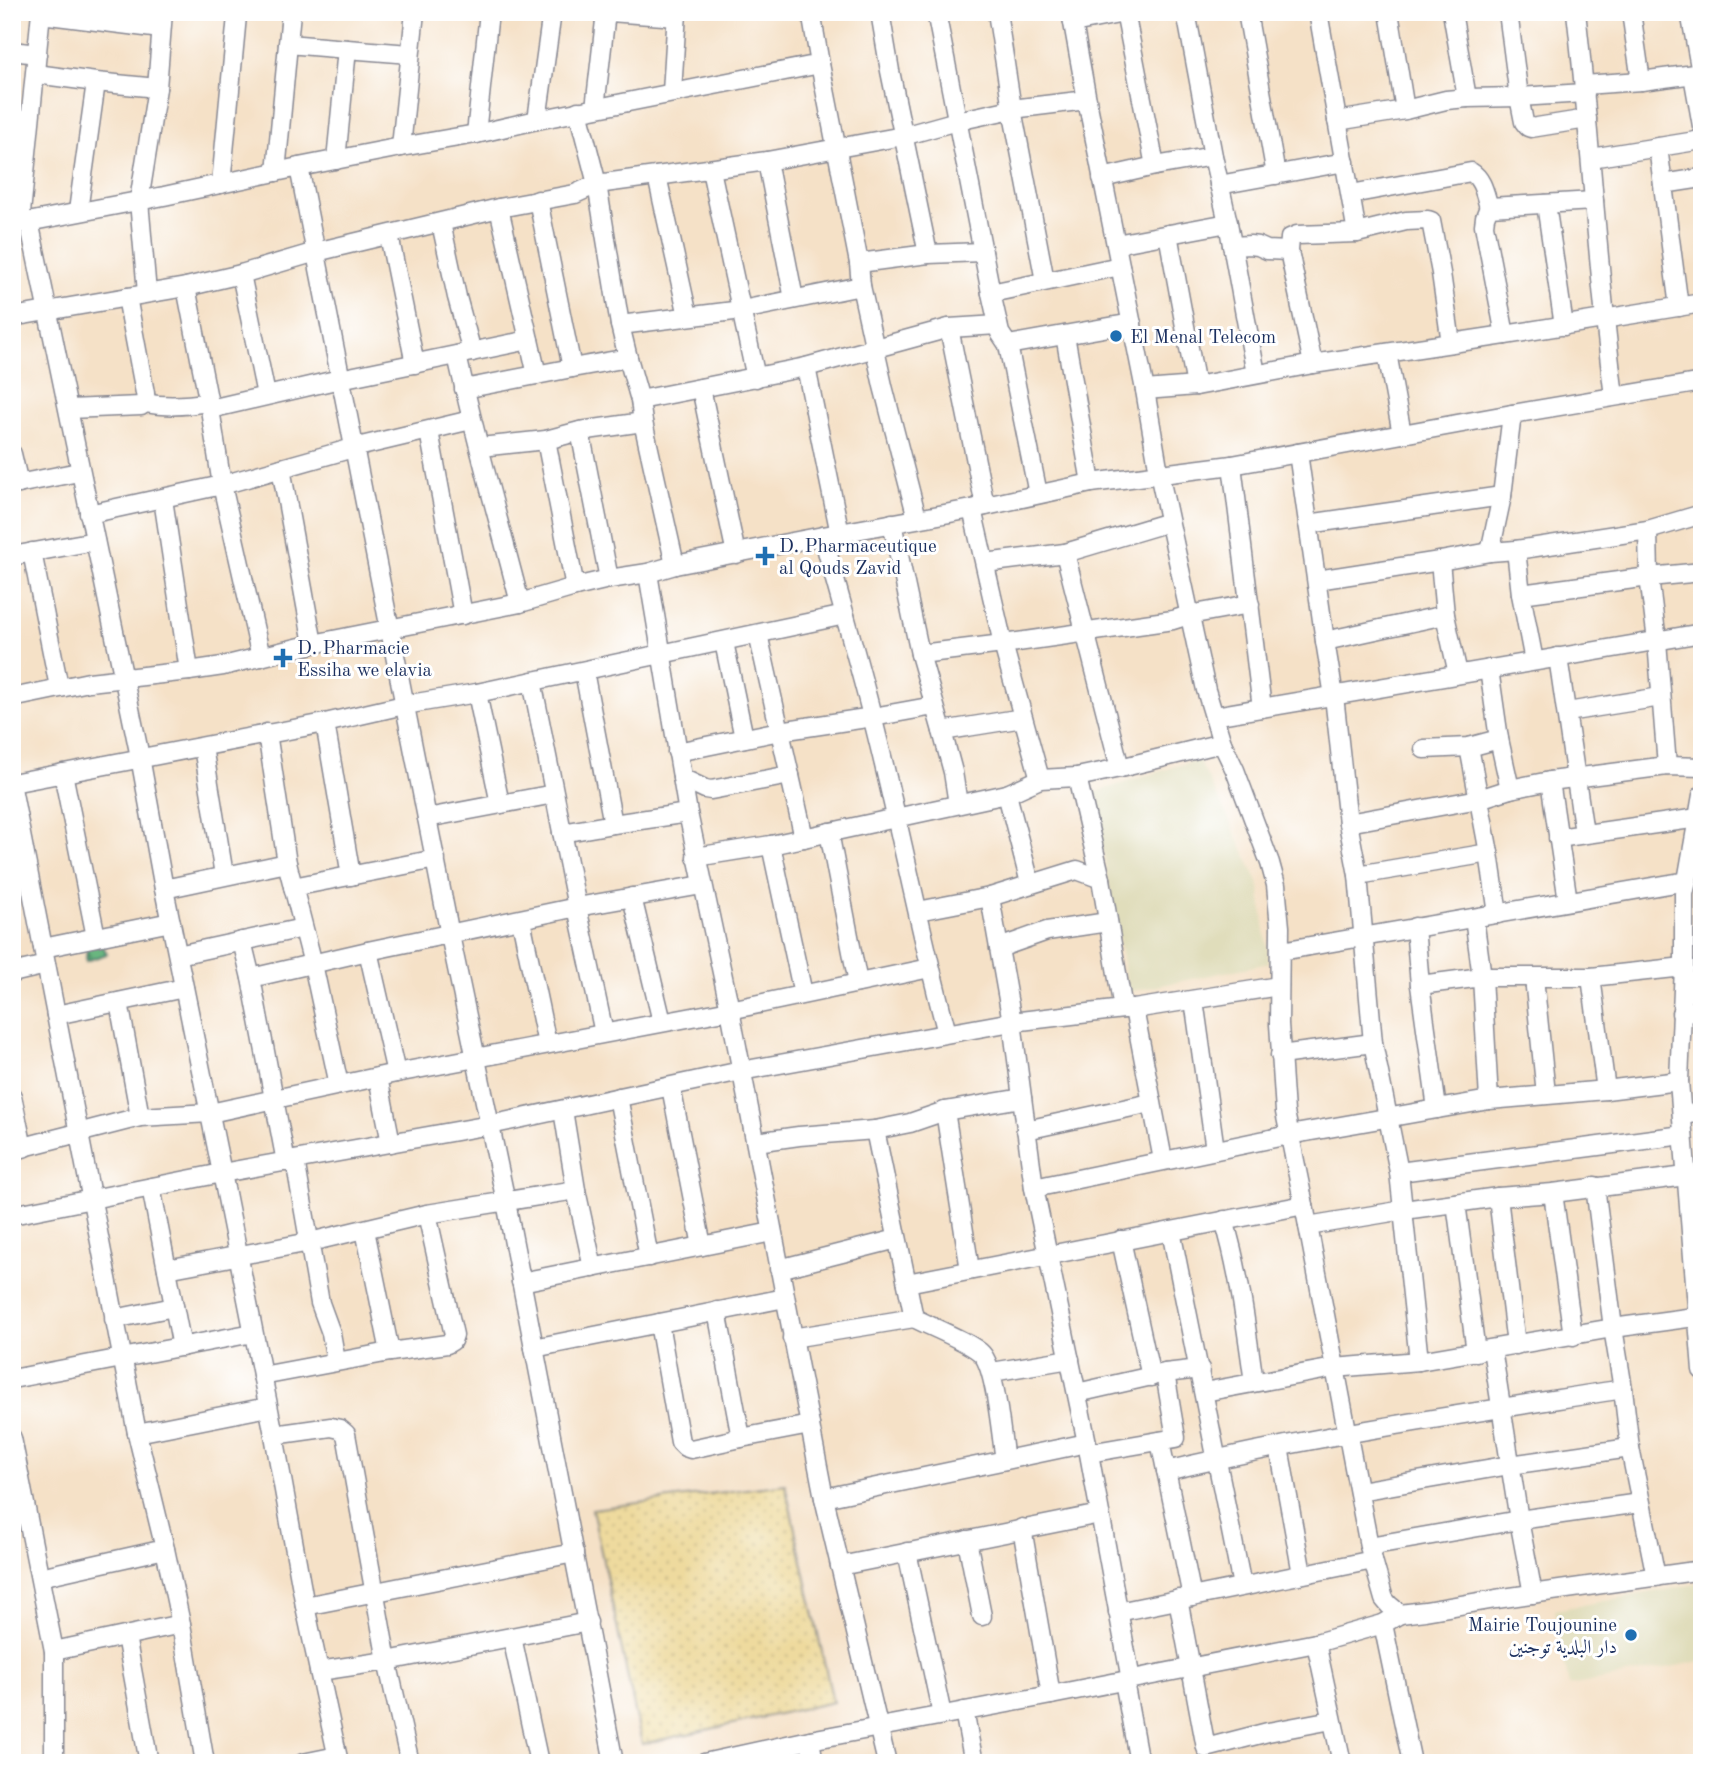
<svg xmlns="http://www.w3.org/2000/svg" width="1714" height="1775" font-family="'Old Standard TT',Amiri,serif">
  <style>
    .built { fill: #e0ddbb }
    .forest { fill: url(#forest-firs); stroke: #42726e; stroke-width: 2 }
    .sand { fill: url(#sand-dots); stroke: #84847e; stroke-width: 2 }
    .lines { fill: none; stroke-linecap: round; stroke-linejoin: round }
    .minor-casing { stroke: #888892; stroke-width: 21 }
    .minor { stroke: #fff; stroke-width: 18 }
    .poi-dot { fill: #1f6fb2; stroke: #fff; stroke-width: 2.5 }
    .labels { text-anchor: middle; stroke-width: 6; stroke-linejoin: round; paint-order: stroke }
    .poi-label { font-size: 19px; fill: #1b2f5e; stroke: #fff; text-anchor: start }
  </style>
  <defs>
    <pattern id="forest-firs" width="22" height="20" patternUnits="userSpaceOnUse" patternTransform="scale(1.75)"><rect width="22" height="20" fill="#69b67f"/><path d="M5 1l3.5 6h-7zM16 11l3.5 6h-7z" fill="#56946b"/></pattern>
    <pattern id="sand-dots" width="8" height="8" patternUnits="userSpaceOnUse" patternTransform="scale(1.75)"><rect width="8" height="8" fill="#eeda9e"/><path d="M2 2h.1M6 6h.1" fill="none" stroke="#ccbb8a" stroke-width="1.8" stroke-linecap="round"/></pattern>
  </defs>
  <rect width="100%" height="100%" fill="#fff"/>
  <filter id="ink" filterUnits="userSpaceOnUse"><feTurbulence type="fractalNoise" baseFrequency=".0143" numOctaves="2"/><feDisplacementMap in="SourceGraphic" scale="14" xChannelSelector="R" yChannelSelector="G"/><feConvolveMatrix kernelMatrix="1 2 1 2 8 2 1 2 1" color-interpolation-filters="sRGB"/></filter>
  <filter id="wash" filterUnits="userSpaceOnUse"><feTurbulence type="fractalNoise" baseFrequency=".00686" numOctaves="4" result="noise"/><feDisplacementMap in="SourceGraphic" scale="28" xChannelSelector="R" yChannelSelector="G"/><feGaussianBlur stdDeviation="1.57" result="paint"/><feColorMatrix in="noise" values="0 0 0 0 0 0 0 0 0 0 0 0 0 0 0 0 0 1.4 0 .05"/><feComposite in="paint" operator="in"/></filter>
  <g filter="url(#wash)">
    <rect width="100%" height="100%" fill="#f5e1c7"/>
    <g class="built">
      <path d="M1198,759L1225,811L1259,884L1269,963L1128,992L1093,793Z"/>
      <path d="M1702,1583V1661L1569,1686L1555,1610Z"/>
    </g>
    <path class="forest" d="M101,942L107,954L86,961L87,944Z"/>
    <path class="sand" d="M785,1484L833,1702L642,1744L592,1509Z"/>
  </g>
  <g filter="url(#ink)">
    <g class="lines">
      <g class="minor-casing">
        <g id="minor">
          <path d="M610,12L677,17"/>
          <path d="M811,12L820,64L859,263L861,286L883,386L917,518"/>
          <path d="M880,12L890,71L928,254"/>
          <path d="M936,12L991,293L1000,333L1008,345L1132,323"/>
          <path d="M997,12L1012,109L1045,281"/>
          <path d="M1071,12L1087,100L1145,390L1159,473L1206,690L1222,743L1235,770L1270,863L1276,885L1280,927L1279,1024L1285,1112L1304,1205L1369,1546L1384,1599L1389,1605L1400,1614L1425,1611L1496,1599L1702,1570"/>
          <path d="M1125,12L1155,166"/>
          <path d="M1247,12L1276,175"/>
          <path d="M1318,12L1357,233"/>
          <path d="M1389,12L1405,110"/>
          <path d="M1452,12L1467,98"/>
          <path d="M1508,12L1519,97L1524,122L1528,127L1531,128L1587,119"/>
          <path d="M1576,12C1591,140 1597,268 1614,396"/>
          <path d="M1631,12L1641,81"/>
          <path d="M1690,12L1701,73"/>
          <path d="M41,14L161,29"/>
          <path d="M1073,23L1129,12"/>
          <path d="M288,44L347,49"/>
          <path d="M12,51L37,54"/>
          <path d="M36,74L96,82L157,88"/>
          <path d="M1693,75L1702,126"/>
          <path d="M1584,85L1641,81L1702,73"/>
          <path d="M672,92L677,12"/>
          <path d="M595,108L606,12"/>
          <path d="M578,111L597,184L620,325L628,358L640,400L643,422L675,565"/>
          <path d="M537,120L552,12"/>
          <path d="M1337,121L1405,110L1446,100L1467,98L1519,97L1585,93"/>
          <path d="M476,134L489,12"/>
          <path d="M401,147L415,12"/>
          <path d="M1658,147L1679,307"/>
          <path d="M1591,158L1702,140"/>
          <path d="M336,160L347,49L410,54"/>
          <path d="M767,161L794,299"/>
          <path d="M299,167L450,935L506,1202L614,1763"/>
          <path d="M711,170L756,378"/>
          <path d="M276,172L291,12"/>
          <path d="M657,176L688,316"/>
          <path d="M1102,178L1155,166L1213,156"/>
          <path d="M221,184L237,16L239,12"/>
          <path d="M1663,184L1702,178"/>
          <path d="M1219,185L1345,162"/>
          <path d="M1351,194L1471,172C1483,179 1485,195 1489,207"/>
          <path d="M538,200L572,368"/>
          <path d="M1546,204L1564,326"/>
          <path d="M499,208L537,375"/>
          <path d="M78,211L96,82"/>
          <path d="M29,221L140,757L164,889L222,1173L274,1435L305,1606L339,1763"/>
          <path d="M20,223L41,12"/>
          <path d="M441,223L457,297L472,352"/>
          <path d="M1228,223L1256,374"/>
          <path d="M12,225L164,196L299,167L401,147L476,134L537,120L820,64"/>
          <path d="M1168,234L1196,386"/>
          <path d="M389,235L415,364"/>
          <path d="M1116,244L1228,223L1213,156L1186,12"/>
          <path d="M1232,246L1250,245L1258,246L1267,250L1289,251"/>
          <path d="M859,263L928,254L983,252"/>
          <path d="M241,274L266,395"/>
          <path d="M186,287L210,409L222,485L261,657"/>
          <path d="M147,293L139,201L157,88L163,12"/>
          <path d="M991,293L1120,266"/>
          <path d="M12,317L186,287L241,274L316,252L499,208L575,194L597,184L767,161L903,136L957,121L1012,109L1087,100"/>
          <path d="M620,325L742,310L861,286"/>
          <path d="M949,328L985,506"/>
          <path d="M1065,335L1091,483"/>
          <path d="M1505,335L1484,225L1485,217L1489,207L1594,201"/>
          <path d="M1008,345L1038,494"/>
          <path d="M1387,353L1402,434"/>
          <path d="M457,355C475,439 499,521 520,603"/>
          <path d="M1313,364L1289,251L1290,238L1297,235L1357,233L1406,221L1428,220L1431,221L1441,273L1451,343"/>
          <path d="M806,367L840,534"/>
          <path d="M701,388L736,554"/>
          <path d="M464,389L572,368L628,358"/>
          <path d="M1145,390L1196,386L1313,364L1505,335L1702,303"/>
          <path d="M640,400L806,367L949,328L998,325"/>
          <path d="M144,403C166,407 186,406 208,402"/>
          <path d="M69,409L141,406C146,402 146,398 145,393L127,297"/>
          <path d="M210,409L340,379L529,340"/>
          <path d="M429,431L463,615"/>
          <path d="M580,431L609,579"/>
          <path d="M546,440L575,587"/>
          <path d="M480,447L546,440L580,431L643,422"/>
          <path d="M1298,453L1325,641L1334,696L1348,823L1358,875L1373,1043L1399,1172L1419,1361"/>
          <path d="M12,454L19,484"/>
          <path d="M1232,465L1262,708"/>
          <path d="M281,468L313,644"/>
          <path d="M12,485L79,472"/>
          <path d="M163,499L189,671"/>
          <path d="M972,509L1003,644L1040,779"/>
          <path d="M89,514L222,485L353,448L471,420"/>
          <path d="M892,523L920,654L942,731L1023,718"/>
          <path d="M1308,524L1502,496"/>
          <path d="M1648,530L1649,577L1657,641L1667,766"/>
          <path d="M823,536C839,596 857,656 872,716C899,821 919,928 947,1033"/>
          <path d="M1516,550L1521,594L1534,661"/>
          <path d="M32,552L59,687"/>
          <path d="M1490,552L1502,496L1512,414"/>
          <path d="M1065,553L1120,768"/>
          <path d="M12,556L95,541"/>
          <path d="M1440,561L1445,615L1458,674"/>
          <path d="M985,563L1065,553L1169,522"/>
          <path d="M648,573L688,813L730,1010L824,1498L887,1763"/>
          <path d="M1317,580L1440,561L1490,552L1516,550L1648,530L1702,514"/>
          <path d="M1521,594L1649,577L1702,572"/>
          <path d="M758,634L804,838"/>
          <path d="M1325,641L1445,615"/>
          <path d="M724,642L744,738"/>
          <path d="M920,654L1003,644L1173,620L1189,615L1250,604"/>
          <path d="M1558,657L1584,833"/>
          <path d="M1489,669L1499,739L1510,789"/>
          <path d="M532,681L577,907L604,1033"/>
          <path d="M477,693L500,804"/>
          <path d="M12,698L89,682L189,671L223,666L313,644L520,603L575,587L609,579L648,573L675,565L823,536L972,509L1091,483L1232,465L1512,414L1702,382"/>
          <path d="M1567,712L1661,697"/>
          <path d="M1214,716L1702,633"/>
          <path d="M325,723L351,876"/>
          <path d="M942,731L953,772L958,804"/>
          <path d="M267,733L287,863L313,964L339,1085"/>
          <path d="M203,747L224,875"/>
          <path d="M1469,747L1489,853L1498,914"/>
          <path d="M1424,749L1469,747L1499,739"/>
          <path d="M677,752L780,731L873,717L934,706"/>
          <path d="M63,773L96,937"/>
          <path d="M1077,777L1101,879L1123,1009"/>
          <path d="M682,778L705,789L711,790L790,775"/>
          <path d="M1550,781L1568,901"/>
          <path d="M12,783L325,723L404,705L477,693L845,615"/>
          <path d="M12,788L137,1433L165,1549L181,1624L205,1763"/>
          <path d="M1007,794L1030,883"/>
          <path d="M427,818L554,794"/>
          <path d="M1348,823L1479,799L1510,789L1550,781L1667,766L1702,767"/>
          <path d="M613,824L688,813"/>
          <path d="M829,832L858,983"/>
          <path d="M562,833L613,824L584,671"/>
          <path d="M1558,838L1698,818"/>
          <path d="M771,845L803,994"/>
          <path d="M696,857L771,845L1007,794L1040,779L1077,777L1120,768L1222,743"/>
          <path d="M1358,875L1489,853"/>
          <path d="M1687,881L1684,894V967L1679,1081L1702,1370"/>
          <path d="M293,887L436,859"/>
          <path d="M164,889L287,863"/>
          <path d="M632,897L662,1022"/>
          <path d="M990,897L1012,1022L1034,1188L1087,1443L1131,1680"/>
          <path d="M918,911L990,897L1077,870L1101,879"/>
          <path d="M1474,918L1482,977L1489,1100"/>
          <path d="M521,920L547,1044"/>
          <path d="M1415,927L1420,985L1437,1109L1489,1100L1606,1090L1679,1081"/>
          <path d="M242,941L251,978L286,1162"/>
          <path d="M43,948L171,922"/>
          <path d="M999,948L1047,931L1108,922"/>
          <path d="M368,951L396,1073"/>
          <path d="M1281,951L1687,881L1702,795"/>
          <path d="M178,955L303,928"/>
          <path d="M12,973L46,965"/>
          <path d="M1591,977L1606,1090"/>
          <path d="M251,978L368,951L577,907L702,885"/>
          <path d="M1534,978L1546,1094"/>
          <path d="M1420,985L1482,977H1591L1684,967"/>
          <path d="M1194,1000L1215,1150"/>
          <path d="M119,1002L140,1117"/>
          <path d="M1134,1009L1163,1160"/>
          <path d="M1681,1013L1702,1009"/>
          <path d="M56,1015L184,988"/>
          <path d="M1280,1055L1373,1043"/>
          <path d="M378,1077L391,1143"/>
          <path d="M671,1087L702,1246"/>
          <path d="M12,1096L23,1148"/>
          <path d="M618,1097L649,1257"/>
          <path d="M563,1110L576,1190L593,1268"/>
          <path d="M945,1111L970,1270"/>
          <path d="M1682,1114L1702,1113"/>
          <path d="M1026,1130L1151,1103"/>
          <path d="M756,1142L799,1136L875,1130L910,1123L945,1111L1022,1098"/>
          <path d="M12,1150L140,1117L210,1113L396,1073L730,1010L930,968"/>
          <path d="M295,1160L320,1303L331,1333L336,1361"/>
          <path d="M1399,1172L1683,1135"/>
          <path d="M1595,1186L1613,1328L1623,1389L1630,1448L1656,1577"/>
          <path d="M151,1187L182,1347"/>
          <path d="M1034,1188L1289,1135L1437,1109"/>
          <path d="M1553,1193L1573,1336"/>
          <path d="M1498,1197L1516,1345"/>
          <path d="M1456,1203L1476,1352"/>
          <path d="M12,1215L222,1173L490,1125L741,1071L1012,1022L1123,1009H1134L1279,986"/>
          <path d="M1224,1220C1240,1273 1246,1328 1254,1382"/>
          <path d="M1308,1226L1404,1210L1498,1197L1553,1193L1686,1176"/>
          <path d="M365,1230L390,1352"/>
          <path d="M1171,1231L1242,1586"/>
          <path d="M1121,1240L1151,1377"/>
          <path d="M167,1269L310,1242L427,1214L576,1190"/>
          <path d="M779,1269L897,1239"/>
          <path d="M521,1282L772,1232"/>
          <path d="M907,1283L1304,1205"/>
          <path d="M717,1311L741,1438L810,1425"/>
          <path d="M914,1318C929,1326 972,1343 982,1354C996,1370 1001,1436 1005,1460"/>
          <path d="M114,1319L174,1307"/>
          <path d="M659,1323L680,1442L685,1447L691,1449L741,1438"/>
          <path d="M792,1338L914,1318L875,1130"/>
          <path d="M534,1348L785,1298"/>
          <path d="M1492,1349L1519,1520L1533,1594"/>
          <path d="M992,1372L1070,1359"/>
          <path d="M262,1376L390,1352L447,1344L452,1341L454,1335L427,1214"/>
          <path d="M12,1379L253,1333"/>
          <path d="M1204,1392L1334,1368L1419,1361L1613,1328L1702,1316"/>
          <path d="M1077,1393L1165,1373L1200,1369"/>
          <path d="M137,1433L268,1407"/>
          <path d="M274,1435L331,1427L340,1429L346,1434L387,1661L410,1763"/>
          <path d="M12,1438L54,1651V1763"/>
          <path d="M1160,1441L1192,1597"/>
          <path d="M1279,1447L1302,1574"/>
          <path d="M1089,1453L1176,1438L1165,1373"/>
          <path d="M1166,1471C1316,1435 1471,1413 1623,1389"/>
          <path d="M1359,1491L1510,1465L1630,1448"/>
          <path d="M824,1498L1087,1443"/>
          <path d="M1022,1528L1051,1695"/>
          <path d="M967,1540L982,1616"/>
          <path d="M1369,1546L1519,1520L1640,1503"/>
          <path d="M907,1552L942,1715"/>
          <path d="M840,1566L1100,1514"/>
          <path d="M40,1577L165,1549"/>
          <path d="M1178,1599L1206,1748L1268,1732L1332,1720"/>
          <path d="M305,1606L574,1553"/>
          <path d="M1118,1612L1373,1560"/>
          <path d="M1383,1624L1412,1763"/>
          <path d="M126,1636L149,1763"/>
          <path d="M512,1637L539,1763"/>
          <path d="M1316,1643L1342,1763"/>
          <path d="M54,1651L181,1624"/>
          <path d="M319,1671L387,1661L588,1622"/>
          <path d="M1124,1681L1139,1763"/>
          <path d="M964,1711L974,1763"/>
          <path d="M810,1740L814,1763"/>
          <path d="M303,1763L337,1756"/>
          <path d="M704,1763L810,1740L1051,1695L1316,1643L1383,1624L1400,1614"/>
        </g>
      </g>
      <use href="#minor" class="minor"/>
    </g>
  </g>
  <g class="poi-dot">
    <circle cx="1116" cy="336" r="7"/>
    <path d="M761.5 545.5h7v7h7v7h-7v7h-7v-7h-7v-7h7z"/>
    <path d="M279.5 647.5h7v7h7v7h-7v7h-7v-7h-7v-7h7z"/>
    <circle cx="1631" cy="1635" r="7"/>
  </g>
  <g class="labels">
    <g class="poi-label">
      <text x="1130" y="343">El Menal Telecom</text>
      <text x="779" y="552">D. Pharmaceutique<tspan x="779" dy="22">al Qouds Zavid</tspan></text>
      <text x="297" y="654">D. Pharmacie<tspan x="297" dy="22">Essiha we elavia</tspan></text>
      <text x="1617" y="1631" text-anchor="end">Mairie Toujounine<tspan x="1617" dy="22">دار البلدية توجنين</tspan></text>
    </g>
  </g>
  <rect width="1714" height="1775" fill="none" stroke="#fff" stroke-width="42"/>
</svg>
